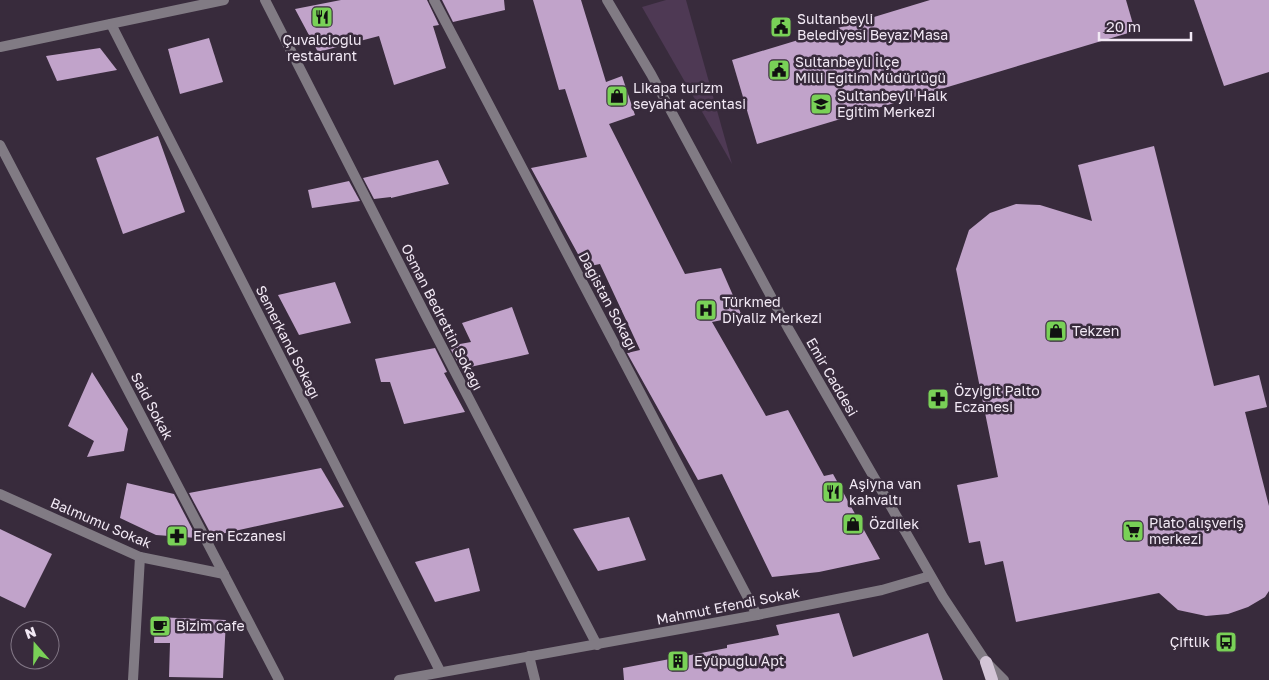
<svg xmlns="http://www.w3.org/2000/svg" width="1269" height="680" font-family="'Golos Text',sans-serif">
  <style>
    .green { fill: #4e3954 }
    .building { fill: #c1a3ca }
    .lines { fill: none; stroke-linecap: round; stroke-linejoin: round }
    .minor { stroke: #817b84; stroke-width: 10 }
    .tertiary { stroke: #817b84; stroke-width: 10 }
    .primary { stroke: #d3c5d7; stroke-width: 12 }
    .labels { text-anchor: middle; stroke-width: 5; stroke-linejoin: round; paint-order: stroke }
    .poi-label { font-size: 14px; fill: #f2e9f5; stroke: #382b3c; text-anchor: start }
    .street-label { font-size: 14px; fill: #f2e9f5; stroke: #382b3c }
  </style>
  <rect width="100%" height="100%" fill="#382b3c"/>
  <path class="green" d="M666,0H686L732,164L642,7Z"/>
  <g class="building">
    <path d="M341,0H427L439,25L433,26L446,68L394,85L379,36L318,52L295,9Z"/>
    <path d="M442,0H504L505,10L453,22Z"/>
    <path d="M533,0H581L606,82L622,76L635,115L609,124L685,274L721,268L742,316L712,322L766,416L788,410L824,476L833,474L880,559L819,572L772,577L722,474L698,480L627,353L640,350L600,264L585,267L531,168L587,157L565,89L559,90Z"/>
    <path d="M930,0H1126L1135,31L757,144L732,60Z"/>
    <path d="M1194,0H1269V72L1224,86Z"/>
    <path d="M209,38L223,82L180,94L168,49Z"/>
    <path d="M100,48L117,70L57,81L46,56Z"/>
    <path d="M158,136L185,212L123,234L96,158Z"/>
    <path d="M1154,146L1214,386L1259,375L1267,407L1245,412L1269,506V591L1265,597L1248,607L1228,614L1206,616L1178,610L1159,593L1016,622L1003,561L985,565L980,541L969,543L957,485L998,477L956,269L969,230L990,213L1016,204L1040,205L1092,221L1078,165Z"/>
    <path d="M438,160L449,184L391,198V197L374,199L363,178Z"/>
    <path d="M349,181L360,201L312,208L308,190Z"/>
    <path d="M335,282L351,323L299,335L278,295Z"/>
    <path d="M512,307L529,354L461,369L449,346L471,342L462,323Z"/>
    <path d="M435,348L447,372L444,373L465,412L404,424L390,382H381L375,359Z"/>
    <path d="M92,372L128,429L124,451L87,457L94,441L68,426Z"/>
    <path d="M321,468L344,507L212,536L189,493Z"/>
    <path d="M127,483L174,494L197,538L156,535L120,518Z"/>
    <path d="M629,517L646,560L598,571L573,529Z"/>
    <path d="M0,529L52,554L25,608L0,596Z"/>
    <path d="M469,548L480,591L435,602L415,562Z"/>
    <path d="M839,613L853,657L928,633L943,680H624L623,668L727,648V645L779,635L776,625Z"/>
    <path d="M155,617L226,620L223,678L169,677L170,643H154Z"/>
  </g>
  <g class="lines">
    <g class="minor">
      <path d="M265,0L426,316L597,645"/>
      <path d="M434,0L757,615"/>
      <path d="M111,24L440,671"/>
      <path d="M0,47L224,0"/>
      <path d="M0,145L279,680"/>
      <path d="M0,494L140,557L224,574"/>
      <path d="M529,656L535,680"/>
      <path d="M133,680L140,557"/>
      <path d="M399,680L757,615L882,590L930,576"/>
    </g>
    <path class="tertiary" d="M607,0L651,74L788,328L943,597L986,662L1004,680"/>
    <path class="primary" d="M986,662L992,680"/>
  </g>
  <defs>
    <g id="restaurant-square" transform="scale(1.125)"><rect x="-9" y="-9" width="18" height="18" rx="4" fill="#79d157" stroke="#382b3c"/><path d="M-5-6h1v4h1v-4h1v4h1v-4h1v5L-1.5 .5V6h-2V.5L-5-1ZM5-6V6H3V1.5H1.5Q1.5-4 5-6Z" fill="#111"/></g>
    <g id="civic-square" transform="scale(1.125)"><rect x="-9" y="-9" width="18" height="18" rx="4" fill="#79d157" stroke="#382b3c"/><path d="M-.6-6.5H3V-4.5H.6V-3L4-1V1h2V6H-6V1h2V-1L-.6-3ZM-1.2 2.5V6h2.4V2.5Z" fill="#111"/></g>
    <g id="shop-square" transform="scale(1.125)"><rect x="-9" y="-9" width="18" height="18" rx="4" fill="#79d157" stroke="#382b3c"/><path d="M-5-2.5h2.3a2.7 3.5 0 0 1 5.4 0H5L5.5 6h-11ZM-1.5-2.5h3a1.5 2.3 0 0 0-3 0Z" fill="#111"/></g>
    <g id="school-square" transform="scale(1.125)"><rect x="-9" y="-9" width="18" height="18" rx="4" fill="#79d157" stroke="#382b3c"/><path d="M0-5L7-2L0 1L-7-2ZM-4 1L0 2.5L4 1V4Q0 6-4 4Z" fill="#111"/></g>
    <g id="hospital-square" transform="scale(1.125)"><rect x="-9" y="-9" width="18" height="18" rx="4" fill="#79d157" stroke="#382b3c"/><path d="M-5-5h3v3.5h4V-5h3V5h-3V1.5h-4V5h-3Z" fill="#111"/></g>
    <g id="pharmacy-square" transform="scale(1.125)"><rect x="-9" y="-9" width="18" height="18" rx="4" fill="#79d157" stroke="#382b3c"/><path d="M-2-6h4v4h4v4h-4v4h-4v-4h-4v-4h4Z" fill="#111"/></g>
    <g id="supermarket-square" transform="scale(1.125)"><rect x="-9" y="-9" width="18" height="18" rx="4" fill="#79d157" stroke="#382b3c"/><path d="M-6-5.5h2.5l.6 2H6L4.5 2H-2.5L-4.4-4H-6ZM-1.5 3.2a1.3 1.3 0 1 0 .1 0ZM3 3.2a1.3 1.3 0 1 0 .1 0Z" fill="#111"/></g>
    <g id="cafe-square" transform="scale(1.125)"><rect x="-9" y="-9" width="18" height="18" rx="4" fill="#79d157" stroke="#382b3c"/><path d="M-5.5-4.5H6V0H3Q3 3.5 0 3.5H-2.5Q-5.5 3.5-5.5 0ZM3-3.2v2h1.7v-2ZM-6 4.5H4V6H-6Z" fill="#111"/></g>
    <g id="bus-square" transform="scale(1.125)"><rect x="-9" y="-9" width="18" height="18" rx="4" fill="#79d157" stroke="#382b3c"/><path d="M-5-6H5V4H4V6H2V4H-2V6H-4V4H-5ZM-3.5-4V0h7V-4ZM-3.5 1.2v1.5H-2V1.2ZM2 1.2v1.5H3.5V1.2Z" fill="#111"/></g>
    <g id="building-square" transform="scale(1.125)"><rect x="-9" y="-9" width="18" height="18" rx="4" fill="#79d157" stroke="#382b3c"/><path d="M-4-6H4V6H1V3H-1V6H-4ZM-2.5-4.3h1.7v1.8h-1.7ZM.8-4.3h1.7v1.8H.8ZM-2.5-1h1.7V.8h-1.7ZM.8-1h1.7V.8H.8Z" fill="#111"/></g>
  </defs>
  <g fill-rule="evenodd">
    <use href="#restaurant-square" x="322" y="17"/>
    <use href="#civic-square" x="781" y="27"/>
    <use href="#civic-square" x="779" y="70"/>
    <use href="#shop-square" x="617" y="96"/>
    <use href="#school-square" x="821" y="104"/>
    <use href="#hospital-square" x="706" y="310"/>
    <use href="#shop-square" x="1056" y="331"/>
    <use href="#pharmacy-square" x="938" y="399"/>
    <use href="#restaurant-square" x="833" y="492"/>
    <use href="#shop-square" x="853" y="524"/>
    <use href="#supermarket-square" x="1133" y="531"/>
    <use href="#pharmacy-square" x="177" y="536"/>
    <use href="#cafe-square" x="160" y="626"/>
    <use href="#bus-square" x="1226" y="642"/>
    <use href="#building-square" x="678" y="661"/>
  </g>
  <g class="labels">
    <g class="poi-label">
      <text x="797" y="24">Sultanbeyli<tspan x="797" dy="16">Belediyesi Beyaz Masa</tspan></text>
      <text x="322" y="45" text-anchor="middle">Çuvalcioğlu<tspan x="322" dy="16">restaurant</tspan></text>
      <text x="795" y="67">Sultanbeyli İlçe<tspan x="795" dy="16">Milli Eğitim Müdürlüğü</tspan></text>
      <text x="633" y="93">Likapa turizm<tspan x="633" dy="16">seyahat acentasi</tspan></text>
      <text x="837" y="101">Sultanbeyli Halk<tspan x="837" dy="16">Eğitim Merkezi</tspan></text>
      <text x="722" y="307">Türkmed<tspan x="722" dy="16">Diyaliz Merkezi</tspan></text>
      <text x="1072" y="336">Tekzen</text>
      <text x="954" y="396">Özyiğit Palto<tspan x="954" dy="16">Eczanesi</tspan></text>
      <text x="849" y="489">Aşiyna van<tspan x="849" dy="16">kahvaltı</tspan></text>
      <text x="1149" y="528">Plato alışveriş<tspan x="1149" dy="16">merkezi</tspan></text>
      <text x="869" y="529">Özdilek</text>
      <text x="193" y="541">Eren Eczanesi</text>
      <text x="176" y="631">Bizim cafe</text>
      <text x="1210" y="647" text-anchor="end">Çiftlik</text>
      <text x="694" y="666">Eyüpuğlu Apt</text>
    </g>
    <g class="street-label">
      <text transform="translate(608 301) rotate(62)" y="5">Dağistan Sokağı</text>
      <text transform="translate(442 317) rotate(63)" y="5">Osman Bedrettin Sokağı</text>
      <text transform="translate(288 342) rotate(63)" y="5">Semerkand Sokağı</text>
      <text transform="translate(832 377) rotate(60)" y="5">Emir Caddesi</text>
      <text transform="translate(152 406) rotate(62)" y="5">Said Sokak</text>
      <text transform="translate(101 523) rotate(23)" y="5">Balmumu Sokak</text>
      <text transform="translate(728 606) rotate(-11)" y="5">Mahmut Efendi Sokak</text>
    </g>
  </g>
  <g transform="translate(35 645) rotate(340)"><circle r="24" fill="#382b3c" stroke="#827786"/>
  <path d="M0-4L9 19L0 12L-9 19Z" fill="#79d157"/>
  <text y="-8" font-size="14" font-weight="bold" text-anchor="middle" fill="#f2e9f5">N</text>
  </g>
  <path d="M1099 32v8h92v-8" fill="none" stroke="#f2e9f5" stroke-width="2.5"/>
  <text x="1106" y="32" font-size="15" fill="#f2e9f5" stroke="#382b3c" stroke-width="4" paint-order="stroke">20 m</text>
</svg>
